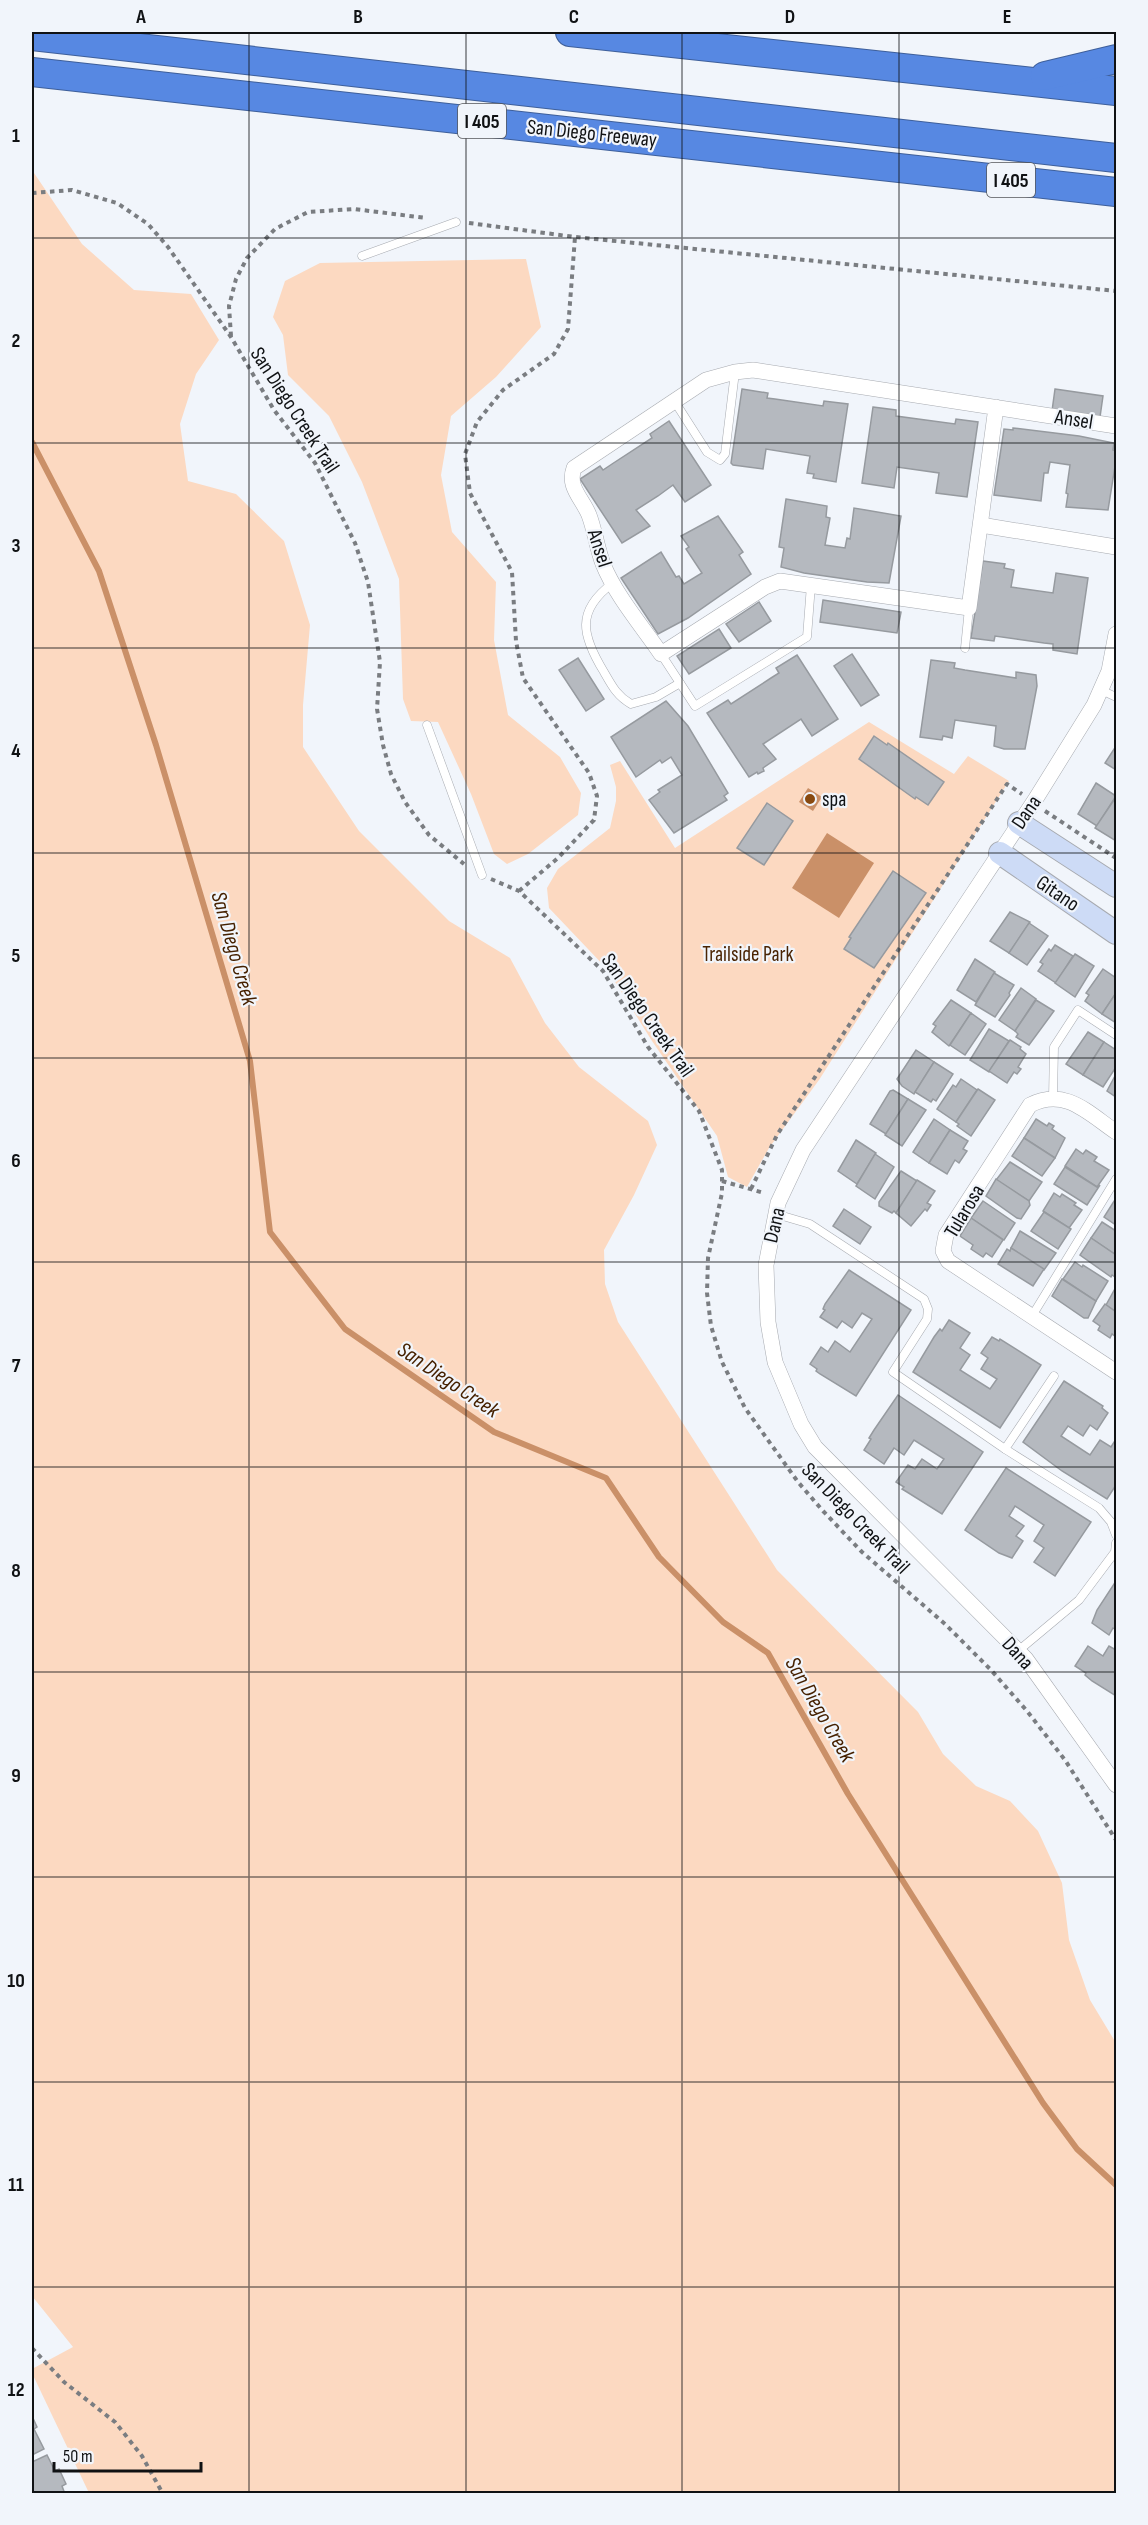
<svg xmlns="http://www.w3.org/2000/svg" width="1148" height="2525" font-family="'Sofia Sans Condensed',sans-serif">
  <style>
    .green { fill: #fcd9c1 }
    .water { fill: #ca9068 }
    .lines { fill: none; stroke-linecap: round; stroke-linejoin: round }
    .stream { stroke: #ca9068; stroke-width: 6 }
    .building { fill: #b5b9bf; stroke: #969a9f; stroke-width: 1.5 }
    .lane-casing { stroke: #a7aab0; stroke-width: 9 }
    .street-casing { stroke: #a7aab0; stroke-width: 16 }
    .secondary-casing { stroke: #a7aab0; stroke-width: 24 }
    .highway-casing { stroke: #3e5f9a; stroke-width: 30 }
    .path { stroke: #7a7d81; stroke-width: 4; stroke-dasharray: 4.5 4.5; stroke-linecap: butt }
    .lane { stroke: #fff; stroke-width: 8 }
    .street { stroke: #fff; stroke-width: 15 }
    .secondary { stroke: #cddbf6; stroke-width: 22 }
    .highway { stroke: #5788e2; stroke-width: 28 }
    .grid { fill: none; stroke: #101214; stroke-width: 1.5; stroke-opacity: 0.55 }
    .poi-dot { fill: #894a11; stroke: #f1f5fb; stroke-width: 2 }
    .labels { text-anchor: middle; stroke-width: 4.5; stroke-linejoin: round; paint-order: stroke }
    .shield { fill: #f1f5fb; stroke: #545659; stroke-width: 1.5 }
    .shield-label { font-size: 20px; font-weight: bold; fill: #101214 }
    .street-label { font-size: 21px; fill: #101214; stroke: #f1f5fb }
    .poi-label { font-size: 21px; fill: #101214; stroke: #f1f5fb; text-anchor: start }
    .park-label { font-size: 21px; fill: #4a2403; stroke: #f1f5fb }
    .water-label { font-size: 22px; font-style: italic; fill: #462100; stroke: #f1f5fb }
    .neatline { fill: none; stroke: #101214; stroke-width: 2 }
    .grid-label { font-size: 20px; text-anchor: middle; font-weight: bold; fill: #101214 }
  </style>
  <rect width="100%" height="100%" fill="#f1f5fb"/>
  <g class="green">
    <path d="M32,170L82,244L134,290L191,294L219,340L196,374L180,424L188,481L236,494L284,541L310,625L303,705V747L359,831L449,921L510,958L545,1023L579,1067L648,1121L657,1145L634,1195L604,1250L605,1284L618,1322L777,1570L918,1712L943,1754L976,1786L1010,1801L1038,1831L1062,1883L1069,1940L1090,2000L1116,2043V2493H89L32,2373V2369L73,2347L32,2296Z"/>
    <path d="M526,259L541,327L496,377L451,416L441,475L452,532L496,582L494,640L508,715L560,757L581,793L578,815L528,854L507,864L494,854L471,794L438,722L411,721L403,699L399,579L362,482L329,416L288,375L283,335L273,317L285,281L320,263Z"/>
    <path d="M869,722L954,774L968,756L1009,781L819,1080L769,1148L747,1187L728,1177L717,1136L652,1041L607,969L549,908L547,888L558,869L610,828L616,801V787L610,765L620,761L675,848Z"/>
  </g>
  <g class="water">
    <path d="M808,788L822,797L813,811L799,802Z"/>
    <path d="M827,833L874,863L839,918L792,888Z"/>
  </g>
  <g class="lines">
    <path class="stream" d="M32,442L99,571L156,745L250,1061L270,1232L345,1329L494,1432L606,1478L659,1557L723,1622L768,1653L848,1794L1043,2103L1077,2149L1116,2185"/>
  </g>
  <g class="building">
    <path d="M742,389L768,393L767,398L775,399L823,406L824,401L848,404L836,482L813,478L814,474L807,473L810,456L766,449L763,469L733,465L731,463Z"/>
    <path d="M1055,389L1103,396L1100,417L1052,411Z"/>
    <path d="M873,407L896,410V416L955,424L956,419L978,422L967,497L936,493L939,473L897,467L894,488L862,483Z"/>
    <path d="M669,421L711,485L685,502L673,485L658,496L636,510L650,526L622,543L580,479L600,466L603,470L612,464L652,438L650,434Z"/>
    <path d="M1013,428L1079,436L1114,443L1113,450L1116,451V460L1108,510L1066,507L1068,494L1066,493L1070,465L1050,462L1048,473H1044L1041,501L994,495L1004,429L1013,430Z"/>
    <path d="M786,499L827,506L826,517L830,518L825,545L845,548L847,538L850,539L854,508L901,516L889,583L867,582L804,573L781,567L784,548L779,547Z"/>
    <path d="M718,516L743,552L739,555L751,574L688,618L658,634L621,578L661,552L676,577L679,576L684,584L702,573L686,549L689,547L681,536Z"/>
    <path d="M983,561L1005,564L1004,568L1014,570L1011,587L1053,593L1056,573L1088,578L1077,654L1053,650V644L1044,643L995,636L994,641L971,638Z"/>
    <path d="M823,600L901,612L897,633L820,622Z"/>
    <path d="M759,602L771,621L739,642L726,624Z"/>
    <path d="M719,629L731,648L689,674L677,656Z"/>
    <path d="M852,654L879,695L861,706L834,666Z"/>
    <path d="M797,655L838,719L812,736L801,719L763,744L776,759L763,768L764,771L758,774L757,772L749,777L707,713L728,700L731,704L771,678L779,673L776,668Z"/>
    <path d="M578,658L604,699L586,711L559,670Z"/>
    <path d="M931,660L955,663L954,668L965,670L1016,678V672L1036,675L1037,686L1025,749H1004L994,746L996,726L955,720L952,738L943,736L942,740L920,737Z"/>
    <path d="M666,701L688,726L728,793L724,796L727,800L674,833L649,800L660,792L658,790L682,775L671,757L662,763L660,760L636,777L611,737Z"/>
    <path d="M874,736L887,745L888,743L944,782L928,805L916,797L915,799L859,759Z"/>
    <path d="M1116,746V770L1105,763Z"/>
    <path d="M1096,783L1116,796L1097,826L1078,814Z"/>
    <path d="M1116,797V841L1095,828Z"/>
    <path d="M767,803L793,821L764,865L737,848Z"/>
    <path d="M893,871L926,893L874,968L844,949L851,938L849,937Z"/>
    <path d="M1010,912L1030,922L1009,953L990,941Z"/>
    <path d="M1029,923L1048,936L1027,965L1009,953Z"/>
    <path d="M1055,945L1073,956L1056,983L1038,971L1043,964L1040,962L1049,949L1051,951Z"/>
    <path d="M1075,954L1094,966L1075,997L1055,983Z"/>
    <path d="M975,959L995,972L976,1002L957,990Z"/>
    <path d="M1103,969L1116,978V993L1102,1014L1085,1001L1089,995L1086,993Z"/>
    <path d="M994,973L1014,985L1009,993L1010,995L995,1017L975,1005Z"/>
    <path d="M1021,988L1036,999L1015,1031L999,1020Z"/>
    <path d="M1116,993V1023L1102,1014Z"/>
    <path d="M951,1000L971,1013L949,1046L932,1032L936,1026L933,1024Z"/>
    <path d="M1036,1000L1054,1011L1029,1045L1016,1037L1018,1034L1015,1031Z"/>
    <path d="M971,1013L986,1024L965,1055L950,1045Z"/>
    <path d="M989,1029L1009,1041L989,1072L970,1060Z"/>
    <path d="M1088,1032L1104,1042L1083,1075L1066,1064Z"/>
    <path d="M1010,1040L1021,1047L1020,1049L1026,1054L1018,1067L1021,1069L1017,1074L1014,1072L1007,1083L989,1071Z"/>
    <path d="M1104,1042L1116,1050V1067L1103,1087L1083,1075Z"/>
    <path d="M916,1050L934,1062L914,1094L902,1086L897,1079Z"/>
    <path d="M934,1062L953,1074L936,1101L933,1099L931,1102L915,1092Z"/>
    <path d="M1116,1074V1097L1107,1091Z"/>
    <path d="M961,1079L977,1090L956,1122L937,1109L953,1085L956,1087Z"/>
    <path d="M978,1089L995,1100L971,1136L957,1126L959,1124L956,1122Z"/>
    <path d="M893,1090L908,1099L886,1134L870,1124L890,1091Z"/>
    <path d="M908,1099L926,1110L902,1146L885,1135Z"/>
    <path d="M934,1119L950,1130L929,1163L913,1152Z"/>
    <path d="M1036,1119L1047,1126L1049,1123L1054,1126L1052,1129L1065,1138L1055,1158L1024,1138Z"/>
    <path d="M950,1130L968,1141L963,1149L967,1151L959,1163L955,1160L947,1174L929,1163Z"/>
    <path d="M1024,1138L1055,1158L1042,1176L1012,1156Z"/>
    <path d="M856,1140L876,1153L857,1184L838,1171Z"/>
    <path d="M1076,1149L1083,1154L1086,1150L1097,1157L1094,1161L1109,1170L1097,1187L1065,1166Z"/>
    <path d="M875,1154L894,1167L875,1199L856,1186Z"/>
    <path d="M1010,1162L1042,1182L1029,1201L996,1180Z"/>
    <path d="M1065,1167L1097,1187L1100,1185L1087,1205L1054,1184Z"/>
    <path d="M901,1171L917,1181L896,1213L894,1211L892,1213L879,1206V1202Z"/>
    <path d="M996,1179L1029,1201L1030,1205L1021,1219L1017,1218L986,1196Z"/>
    <path d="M917,1180L935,1191L927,1203L931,1205L927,1211L925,1209L911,1226L896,1213Z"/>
    <path d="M1054,1193L1060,1197L1062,1194L1076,1203L1074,1205L1082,1210L1069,1228L1043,1211Z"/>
    <path d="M1116,1198V1225L1104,1217Z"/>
    <path d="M983,1201L1015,1223L1004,1240L971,1218Z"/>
    <path d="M844,1209L871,1227L860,1244L833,1226Z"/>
    <path d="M1044,1212L1071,1229L1058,1249L1031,1231Z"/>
    <path d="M971,1218L1003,1240L992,1257L986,1253L983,1257L971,1249L973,1245L960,1236Z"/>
    <path d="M1102,1222L1116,1231V1255L1091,1238Z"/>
    <path d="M1020,1231L1056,1253L1044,1270L1011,1248Z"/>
    <path d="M1091,1238L1116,1255L1115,1277L1112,1275L1111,1277L1080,1255Z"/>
    <path d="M1011,1248L1044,1269L1033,1286L998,1264L1007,1249L1010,1251Z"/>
    <path d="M1075,1262L1082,1267L1083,1265L1108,1281L1096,1301L1063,1279Z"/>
    <path d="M849,1270L911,1310L856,1396L820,1374L816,1371L817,1369L810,1364L821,1347L828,1352L835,1341L850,1352L872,1319L862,1313L852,1328L842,1321L837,1328L820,1317L825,1310L823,1309L825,1304Z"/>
    <path d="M1062,1279L1096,1301L1088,1318H1084L1052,1296Z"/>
    <path d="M1116,1287V1312L1106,1305Z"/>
    <path d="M1105,1304L1116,1312V1337L1112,1334L1110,1338L1098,1330L1100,1326L1093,1321Z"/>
    <path d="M949,1320L970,1333L960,1348L970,1355L960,1370L990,1389L997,1379L981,1369L988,1358L981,1353L992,1337L999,1341L1000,1339L1041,1365L1000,1428L913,1372L934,1337L940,1329L942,1331Z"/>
    <path d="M1064,1381L1103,1406L1102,1408L1108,1413L1097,1430L1090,1425L1083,1436L1068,1426L1061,1436L1090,1455L1100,1440L1111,1447L1116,1439V1485L1107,1499L1062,1471L1023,1442Z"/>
    <path d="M898,1395L983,1452L942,1514L907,1492L902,1489L904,1487L896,1482L908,1465L915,1469L922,1459L937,1469L944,1459L914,1440L904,1455L894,1448L884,1464L864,1450L871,1439L869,1438L874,1430Z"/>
    <path d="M1006,1468L1091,1522L1055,1576L1034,1562L1044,1548L1034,1541L1044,1525L1015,1506L1009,1516L1024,1526L1016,1536L1023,1541L1012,1558L999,1553L965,1530Z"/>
    <path d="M1116,1581V1630L1113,1628L1109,1635L1092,1623L1097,1610Z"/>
    <path d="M1088,1646L1103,1656L1109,1646L1116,1650V1696L1092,1681L1085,1675L1086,1673L1075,1666Z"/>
    <path d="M32,2416L37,2427L34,2429L44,2449L32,2455Z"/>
    <path d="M47,2455L55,2471L59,2469L66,2484L62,2486L65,2494H32V2462Z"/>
  </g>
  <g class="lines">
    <g class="lane-casing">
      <g id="lane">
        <path d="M362,256L456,222"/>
        <path d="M675,402L707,452L720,460L725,454L735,372"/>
        <path d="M613,583C575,611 582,636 604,672C612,686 617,696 631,704L656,697L680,683"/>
        <path d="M965,648L969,608"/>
        <path d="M661,654L695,706L807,637L811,585"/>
        <path d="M1101,690L1116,697"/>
        <path d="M427,725L482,875"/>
        <path d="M1053,1098L1054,1047L1078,1010L1116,1035"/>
        <path d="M776,1214L810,1224L924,1299L928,1309L927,1319L893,1372L1005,1449"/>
        <path d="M1032,1316L1116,1179"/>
        <path d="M1054,1376L1005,1449L1099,1508L1111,1522L1116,1535"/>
        <path d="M1018,1651L1079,1600L1115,1552L1116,1543"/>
      </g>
    </g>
    <g class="street-casing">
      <g id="street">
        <path d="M996,407L969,608L780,581L765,587L661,654C642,626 616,596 603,564C597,548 595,531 589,515C582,498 567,487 574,468L706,380L735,372L753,370L1116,426"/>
        <path d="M981,525L1116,547"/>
        <path d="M1116,634L1109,671L1094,705L1035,800L803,1150L778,1203L766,1265L768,1322L775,1362L801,1424L815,1447L1026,1659L1116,1785"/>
        <path d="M1116,1132C1088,1113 1065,1087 1030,1105L946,1235L943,1251L948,1261L1116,1372"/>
      </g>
    </g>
    <g class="secondary-casing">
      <g id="secondary">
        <path d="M1019,823L1116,886"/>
        <path d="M1000,853L1116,933"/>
      </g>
    </g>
    <g class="highway-casing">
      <g id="highway">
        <path d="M570,32L1116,91"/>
        <path d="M32,36L1116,158"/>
        <path d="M32,72L1116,192"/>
        <path d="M1045,76L1116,59"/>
      </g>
    </g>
    <g class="path">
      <path d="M32,193L72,190L117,203L148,224L168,247L231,337L274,410L315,463L355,543L368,582L380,662L377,709L383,745L391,774L405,802L429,835L464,864"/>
      <path d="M469,223L575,237L1116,291"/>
      <path d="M231,336L229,306L236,279L247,258L275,229L308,212L354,209L426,218"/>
      <path d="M1045,811L1116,858"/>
      <path d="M491,879L519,891L603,971L648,1047L699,1111L722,1170V1193L708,1258L707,1293L711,1326L722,1362L745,1408L798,1482L823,1511L862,1552L945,1624L991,1670L1027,1711L1065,1760L1116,1840"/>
      <path d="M519,891L558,858L594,820L597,796L589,773L523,678L516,641L512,572L470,493L465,454L477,422L503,390L554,354L568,329L575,237"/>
      <path d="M722,1181L764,1193"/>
      <path d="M751,1189L777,1135L1007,784L1022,794"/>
      <path d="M32,2348L64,2382L115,2422L142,2456L163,2494"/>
    </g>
    <use href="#lane" class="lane"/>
    <use href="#street" class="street"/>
    <use href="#secondary" class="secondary"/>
    <use href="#highway" class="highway"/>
  </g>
  <path class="grid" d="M249,32V2494M466,32V2494M682,32V2494M899,32V2494M32,238H1116M32,443H1116M32,648H1116M32,853H1116M32,1058H1116M32,1262H1116M32,1467H1116M32,1672H1116M32,1877H1116M32,2082H1116M32,2287H1116"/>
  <circle class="poi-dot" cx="810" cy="799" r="6"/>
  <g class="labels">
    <g class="shield">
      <rect x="458" y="104" width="48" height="34" rx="4.5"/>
      <rect x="987" y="163" width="48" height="34" rx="4.5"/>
    </g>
    <g class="shield-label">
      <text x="482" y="128">I 405</text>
      <text x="1011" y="187">I 405</text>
    </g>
    <g class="street-label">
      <text transform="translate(592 133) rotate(6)" y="7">San Diego Freeway</text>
      <text transform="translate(295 410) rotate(57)" y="7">San Diego Creek Trail</text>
      <text transform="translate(1074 419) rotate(9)" y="7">Ansel</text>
      <text transform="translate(600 548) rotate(72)" y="7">Ansel</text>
      <text transform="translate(1026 812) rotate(-56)" y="7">Dana</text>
      <text transform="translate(1058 893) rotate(34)" y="7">Gitano</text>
      <text transform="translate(648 1015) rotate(55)" y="7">San Diego Creek Trail</text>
      <text transform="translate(964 1211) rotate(-59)" y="7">Tularosa</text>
      <text transform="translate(774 1225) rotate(-77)" y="7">Dana</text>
      <text transform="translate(856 1518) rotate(46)" y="7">San Diego Creek Trail</text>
      <text transform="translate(1018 1653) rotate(48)" y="7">Dana</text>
    </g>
    <g class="poi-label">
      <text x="822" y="806">spa</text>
    </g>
    <g class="park-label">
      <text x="748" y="961">Trailside Park</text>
    </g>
    <g class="water-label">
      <text transform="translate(235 948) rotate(74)" y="8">San Diego Creek</text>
      <text transform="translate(449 1379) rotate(34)" y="8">San Diego Creek</text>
      <text transform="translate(821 1709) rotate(60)" y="8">San Diego Creek</text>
    </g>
  </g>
  <rect width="1148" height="2525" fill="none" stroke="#f1f5fb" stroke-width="66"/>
  <path d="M54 2462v9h147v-9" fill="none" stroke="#101214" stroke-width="3"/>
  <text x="63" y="2462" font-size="18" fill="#101214" stroke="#f1f5fb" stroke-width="4.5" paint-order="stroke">50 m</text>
  <rect x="33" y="33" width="1082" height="2459" class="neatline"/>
  <g class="grid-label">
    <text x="141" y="23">A</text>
    <text x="358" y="23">B</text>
    <text x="574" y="23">C</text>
    <text x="790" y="23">D</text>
    <text x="1007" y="23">E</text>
    <text x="16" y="142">1</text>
    <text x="16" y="347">2</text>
    <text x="16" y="552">3</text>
    <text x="16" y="757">4</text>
    <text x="16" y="962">5</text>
    <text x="16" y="1167">6</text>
    <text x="16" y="1372">7</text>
    <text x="16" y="1577">8</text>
    <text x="16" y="1782">9</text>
    <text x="16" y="1987">10</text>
    <text x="16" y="2191">11</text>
    <text x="16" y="2396">12</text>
  </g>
</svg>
